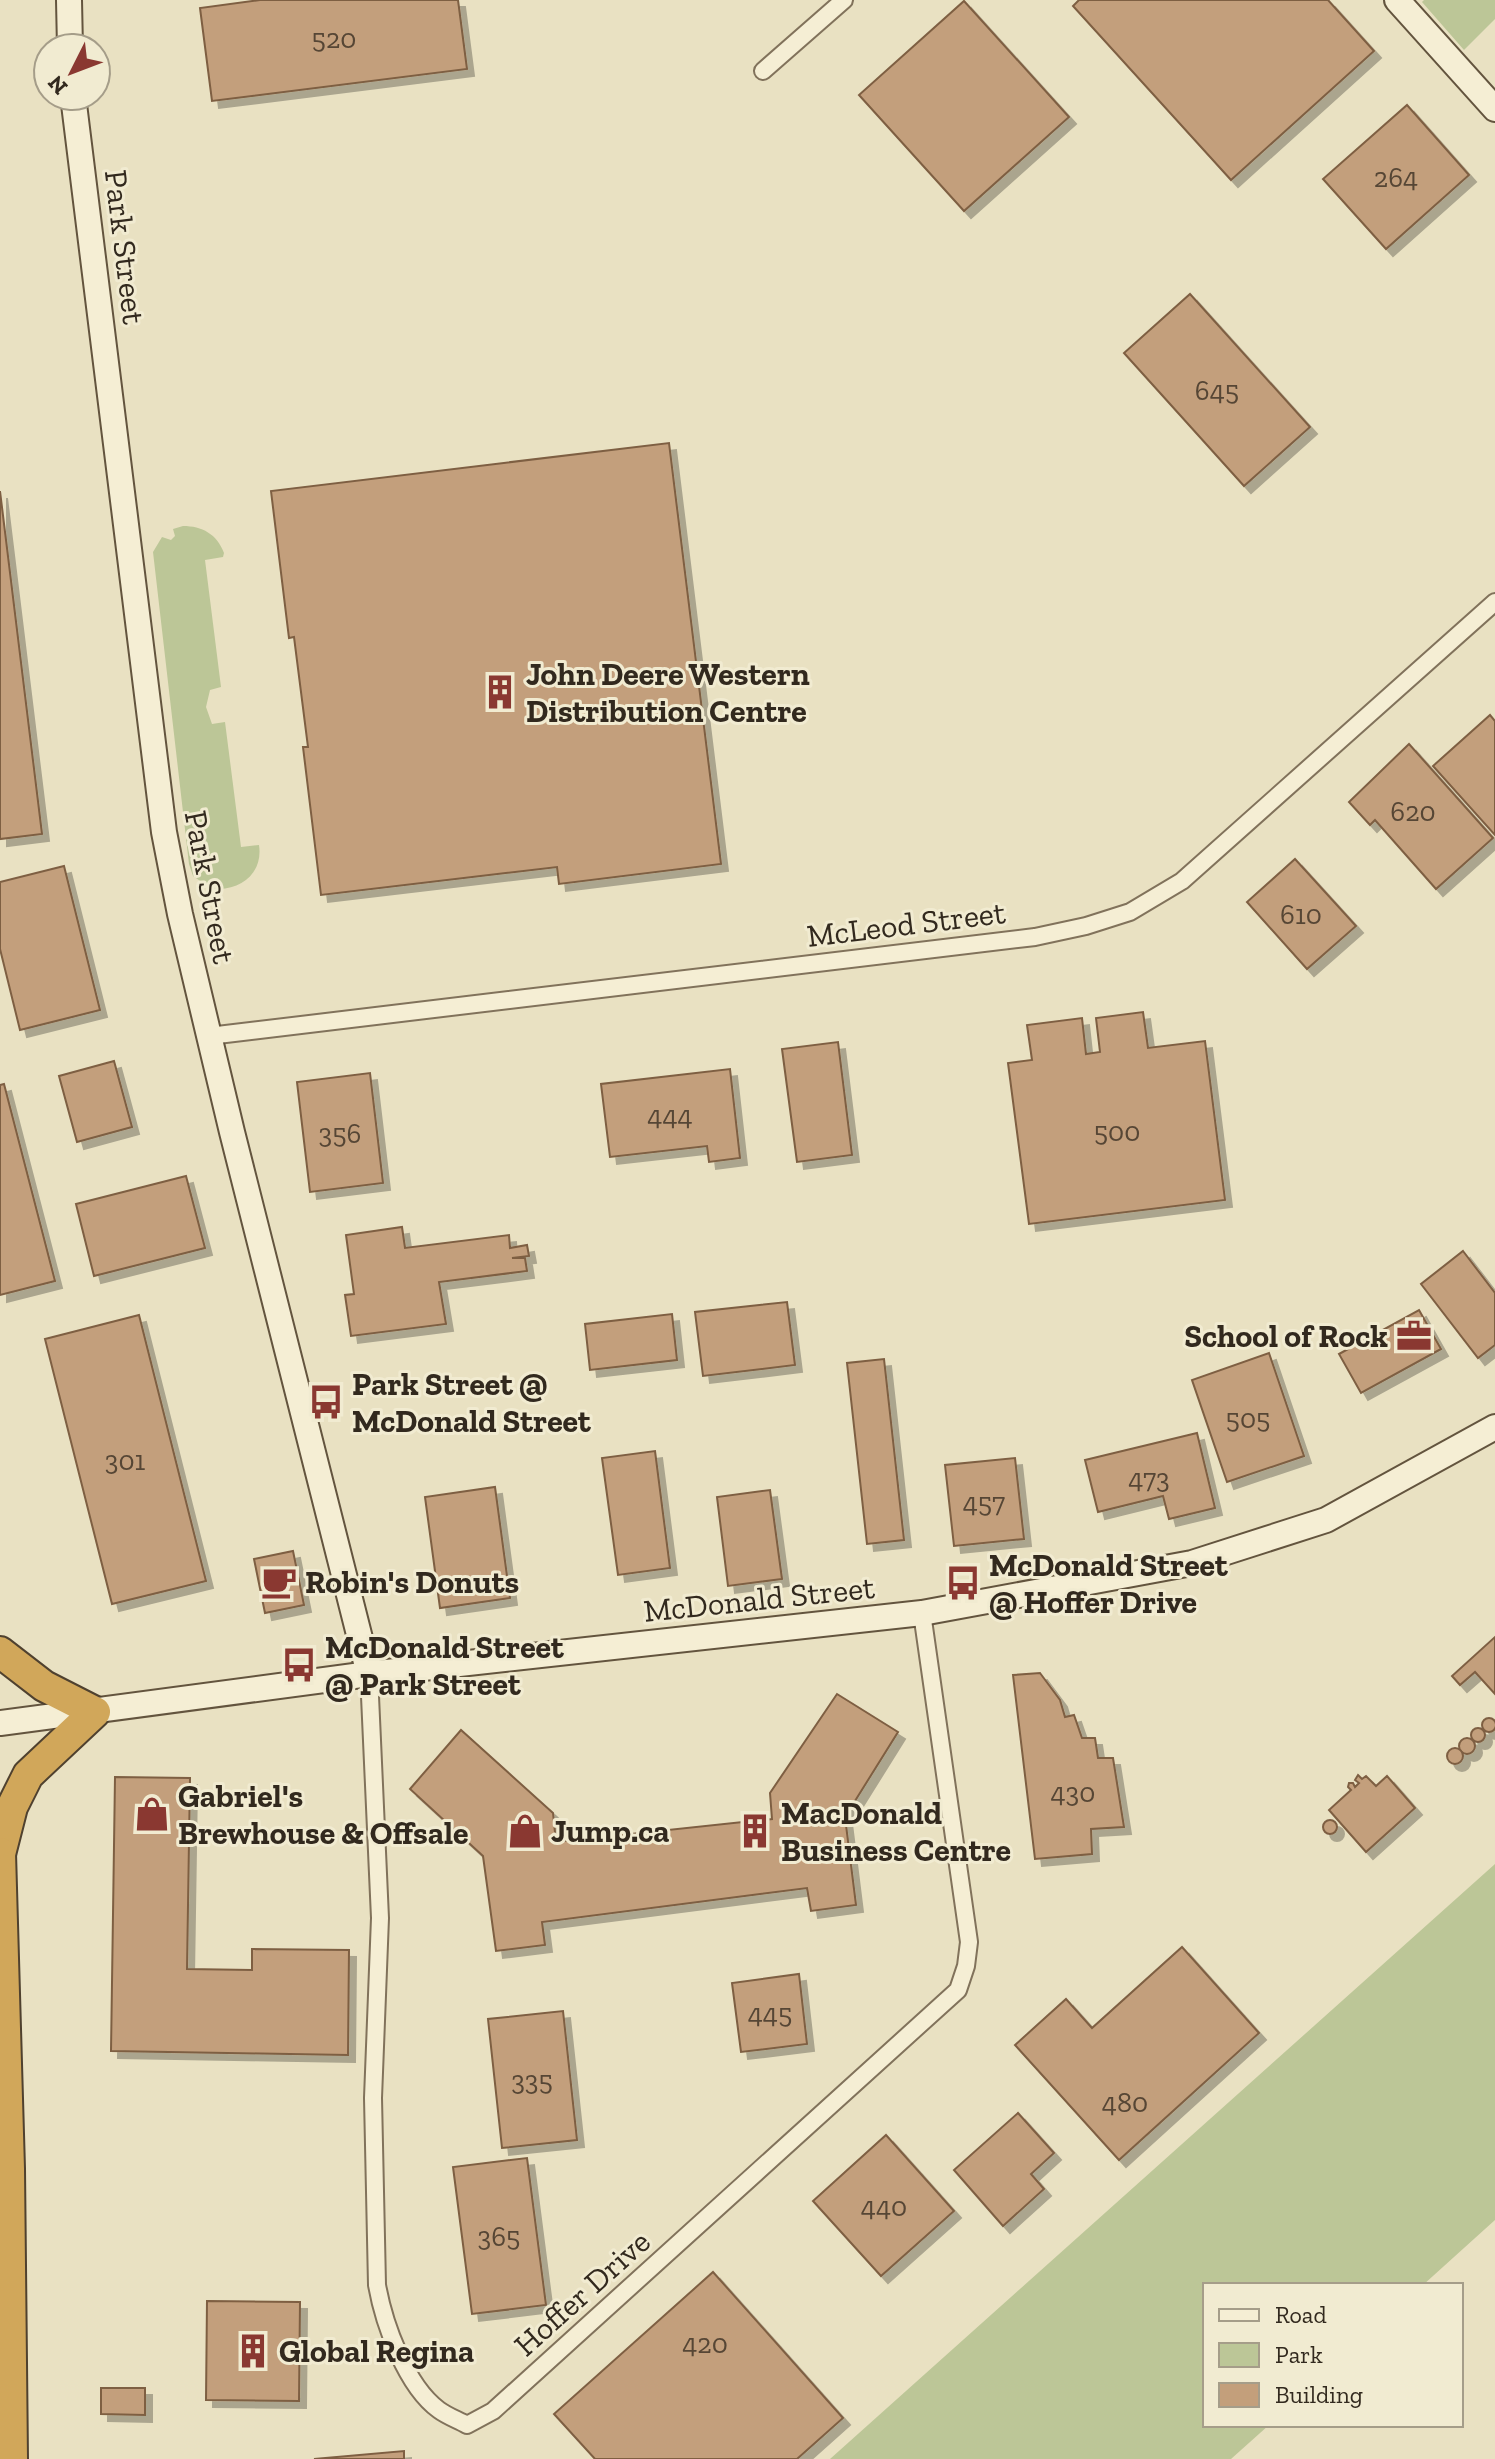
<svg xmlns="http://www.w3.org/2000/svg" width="1495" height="2459" font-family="'Zilla Slab',serif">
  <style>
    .green { fill: #bcc697 }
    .building { fill: #c39f7b; stroke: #7e5f43; stroke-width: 2; filter: url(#shadow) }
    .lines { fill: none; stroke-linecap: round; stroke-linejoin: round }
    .street-casing { stroke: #81725b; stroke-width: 20 }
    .secondary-casing { stroke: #63543e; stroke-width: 28 }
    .highway-casing { stroke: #4f412f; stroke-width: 34 }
    .street { stroke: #f5eed4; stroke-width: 16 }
    .secondary { stroke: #f5eed4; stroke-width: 24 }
    .highway { stroke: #d1a75a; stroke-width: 30 }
    .labels { text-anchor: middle; stroke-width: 6; stroke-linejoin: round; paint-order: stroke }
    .number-label { font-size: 28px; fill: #564635 }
    .street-label { font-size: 32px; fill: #32291e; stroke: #f1ebd1 }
    .poi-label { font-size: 32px; font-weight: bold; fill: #32291e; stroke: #f1ebd1; text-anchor: start }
  </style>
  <defs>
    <filter id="shadow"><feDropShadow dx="7" dy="7" stdDeviation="0" flood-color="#0004"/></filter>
  </defs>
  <rect width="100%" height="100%" fill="#e9e1c2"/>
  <g class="green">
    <path d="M1424,0H1495V19L1464,50L1422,2Z"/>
    <path d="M183,526C202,526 217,534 224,553L223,557L205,560L221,687L210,690L206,707L212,724L225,722L241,847L259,845C263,871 244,888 219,889L217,880H211L206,885L193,876L189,864L153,552L162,537L171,540L175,536L173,529Z"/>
    <path d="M1495,1864V2220L1423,2285H1205V2425H1269L1231,2459H830Z"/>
  </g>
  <g class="building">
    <path d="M260,0H458L467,69L212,101L200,8Z"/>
    <path d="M1079,0H1328L1374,51L1231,180L1073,6Z"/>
    <path d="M964,1L1069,117L964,211L859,95Z"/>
    <path d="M1407,105L1469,175L1386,249L1323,179Z"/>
    <path d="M1190,294L1310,427L1244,486L1124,353Z"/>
    <path d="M669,443L721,864L559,884L557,867L321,895L303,747H308L294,637L289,638L271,491Z"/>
    <path d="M0,491L42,834L0,839Z"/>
    <path d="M1490,715L1495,721V835L1433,766Z"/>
    <path d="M1409,744L1493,838L1436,889L1375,820L1370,825L1349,802Z"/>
    <path d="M1295,859L1356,926L1307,969L1247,902Z"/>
    <path d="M64,866L100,1010L20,1030L0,949V882Z"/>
    <path d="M1143,1012L1148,1048L1205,1041L1225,1200L1029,1224L1008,1063L1032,1060L1027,1025L1082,1018L1086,1054L1100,1052L1096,1018Z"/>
    <path d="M838,1042L852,1155L797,1162L782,1049Z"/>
    <path d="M114,1061L132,1127L77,1142L59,1076Z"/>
    <path d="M730,1069L740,1158L709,1162L707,1146L610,1157L601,1084Z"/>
    <path d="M370,1073L383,1183L310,1192L297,1082Z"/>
    <path d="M4,1084L55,1281L0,1295V1085Z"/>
    <path d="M186,1176L205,1248L94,1276L76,1204Z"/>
    <path d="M402,1227L405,1248L509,1235L510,1248L527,1245L529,1256L512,1258H525L527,1271L439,1282L446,1324L351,1336L345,1295L354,1294L346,1235Z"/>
    <path d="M1463,1251L1495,1293V1345L1478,1358L1421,1284Z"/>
    <path d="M787,1302L795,1365L703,1376L695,1312Z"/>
    <path d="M1419,1310L1441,1349L1361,1393L1339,1354Z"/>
    <path d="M672,1314L677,1360L590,1370L585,1324Z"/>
    <path d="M139,1315L206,1581L112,1604L45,1339Z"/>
    <path d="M1269,1353L1304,1456L1227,1482L1192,1380Z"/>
    <path d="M884,1359L904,1540L867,1544L847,1363Z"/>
    <path d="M1197,1433L1215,1508L1169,1519L1163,1496L1098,1512L1085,1460Z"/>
    <path d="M655,1451L670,1568L618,1575L602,1458Z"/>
    <path d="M1015,1458L1024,1539L954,1546L945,1465Z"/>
    <path d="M495,1487L510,1598L440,1608L425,1497Z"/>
    <path d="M770,1490L782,1579L728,1586L717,1497Z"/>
    <path d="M293,1551L304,1605L265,1613L254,1559Z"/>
    <path d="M1495,1637V1694L1475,1672L1460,1685L1452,1676Z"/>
    <path d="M1040,1673L1060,1700L1065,1717L1074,1715L1082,1738H1095L1098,1758H1113L1124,1827L1091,1829L1092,1854L1035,1859L1013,1675Z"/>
    <path d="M837,1694L898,1732L845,1817L856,1905L811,1911L807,1888L542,1922L545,1945L496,1951L483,1856L410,1789L461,1730L553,1813L556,1842L772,1819L770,1793Z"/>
    <circle cx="1489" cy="1725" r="7"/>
    <circle cx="1478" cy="1735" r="7"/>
    <circle cx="1467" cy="1746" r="8"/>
    <circle cx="1455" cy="1756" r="8"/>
    <path d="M1358,1775L1362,1779L1366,1776L1376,1786L1387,1776L1415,1808L1366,1852L1329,1810L1351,1790L1348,1787L1349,1783H1353L1355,1787L1359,1783L1355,1780Z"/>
    <path d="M115,1777L190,1778L187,1969L252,1970V1949L349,1950L348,2055L111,2051Z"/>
    <circle cx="1330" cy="1827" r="7"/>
    <path d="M1182,1947L1259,2033L1119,2160L1015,2045L1066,1999L1092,2028Z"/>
    <path d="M799,1974L807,2044L741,2052L732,1983Z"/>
    <path d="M563,2011L577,2140L502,2148L488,2019Z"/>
    <path d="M1018,2113L1054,2153L1031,2174L1044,2189L1003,2226L954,2170Z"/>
    <path d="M886,2135L954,2211L881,2276L813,2201Z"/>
    <path d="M527,2158L546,2305L472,2314L453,2167Z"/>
    <path d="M713,2272L843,2418L797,2459H595L554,2414Z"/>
    <path d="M207,2301L300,2302L299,2401L206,2400Z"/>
    <path d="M101,2388H145V2415L101,2414Z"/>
    <path d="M404,2451V2459H314Z"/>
  </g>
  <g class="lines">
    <g class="street-casing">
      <g id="street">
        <path d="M763,71L844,0"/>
        <path d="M209,1036L1035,937L1086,926L1130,912L1182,881L1495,602"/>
        <path d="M369,1674L380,1918L373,2098L377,2285C384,2324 406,2386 439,2410C447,2416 458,2420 467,2425L493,2411L958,1990L966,1966L969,1942L922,1613"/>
      </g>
    </g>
    <g class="secondary-casing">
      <g id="secondary">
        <path d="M69,0L70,48"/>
        <path d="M1397,0L1495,109"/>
        <path d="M73,96L164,832L180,914L232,1132L369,1674"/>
        <path d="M0,1723L369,1674L922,1613L1192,1563L1326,1520L1495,1427"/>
      </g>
    </g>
    <g class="highway-casing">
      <g id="highway">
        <path d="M0,1652L44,1686L95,1712L28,1775L12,1807L0,1854"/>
        <path d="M0,1853L9,2169L12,2459"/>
      </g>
    </g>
    <use href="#street" class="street"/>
    <use href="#secondary" class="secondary"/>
    <use href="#highway" class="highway"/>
  </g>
  <defs>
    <g id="building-bare" transform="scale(2.76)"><path d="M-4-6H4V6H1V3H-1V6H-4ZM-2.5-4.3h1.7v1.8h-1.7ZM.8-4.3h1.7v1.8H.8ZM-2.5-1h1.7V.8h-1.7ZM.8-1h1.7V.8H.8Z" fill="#8a3831" stroke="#f1ebd1" stroke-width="2.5" paint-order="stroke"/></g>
    <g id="office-bare" transform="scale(2.76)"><path d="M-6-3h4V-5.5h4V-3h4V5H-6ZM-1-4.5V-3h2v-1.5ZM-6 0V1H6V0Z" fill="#8a3831" stroke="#f1ebd1" stroke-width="2.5" paint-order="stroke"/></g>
    <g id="bus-bare" transform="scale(2.76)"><path d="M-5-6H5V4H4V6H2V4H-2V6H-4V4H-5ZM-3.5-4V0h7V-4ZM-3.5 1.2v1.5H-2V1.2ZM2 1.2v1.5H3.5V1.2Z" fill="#8a3831" stroke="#f1ebd1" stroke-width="2.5" paint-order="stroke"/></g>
    <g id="cafe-bare" transform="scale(2.76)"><path d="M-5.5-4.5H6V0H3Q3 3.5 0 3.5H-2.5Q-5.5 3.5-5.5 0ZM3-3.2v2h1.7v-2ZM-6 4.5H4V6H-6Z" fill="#8a3831" stroke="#f1ebd1" stroke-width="2.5" paint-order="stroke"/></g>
    <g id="shop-bare" transform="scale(2.76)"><path d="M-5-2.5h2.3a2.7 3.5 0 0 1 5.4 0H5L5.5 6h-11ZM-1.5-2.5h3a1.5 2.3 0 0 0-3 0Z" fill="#8a3831" stroke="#f1ebd1" stroke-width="2.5" paint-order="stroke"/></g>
  </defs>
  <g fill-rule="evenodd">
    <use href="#building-bare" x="500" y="692"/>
    <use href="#office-bare" x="1414" y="1336"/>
    <use href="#bus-bare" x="326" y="1402"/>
    <use href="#cafe-bare" x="279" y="1582"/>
    <use href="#bus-bare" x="963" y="1583"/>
    <use href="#bus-bare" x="299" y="1665"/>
    <use href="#shop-bare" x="152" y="1814"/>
    <use href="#shop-bare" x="525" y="1831"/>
    <use href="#building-bare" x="755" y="1831"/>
    <use href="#building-bare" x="253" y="2351"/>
  </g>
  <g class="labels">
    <g class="number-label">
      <text x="334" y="48">520</text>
      <text x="1396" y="187">264</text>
      <text x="1217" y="400">645</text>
      <text x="1413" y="821">620</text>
      <text x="1301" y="924">610</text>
      <text x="670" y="1125">444</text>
      <text x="1117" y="1141">500</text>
      <text x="340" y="1143">356</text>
      <text x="1248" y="1428">505</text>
      <text x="125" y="1470">301</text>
      <text x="1149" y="1488">473</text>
      <text x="984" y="1512">457</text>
      <text x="1073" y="1802">430</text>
      <text x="770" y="2023">445</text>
      <text x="532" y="2090">335</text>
      <text x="1125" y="2112">480</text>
      <text x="884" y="2216">440</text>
      <text x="499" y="2246">365</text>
      <text x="705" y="2353">420</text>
    </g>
    <g class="street-label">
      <text transform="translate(125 247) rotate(83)" y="11">Park Street</text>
      <text transform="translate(210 887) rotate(79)" y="11">Park Street</text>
      <text transform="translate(906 924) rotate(-7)" y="11">McLeod Street</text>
      <text transform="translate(759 1599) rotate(-6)" y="11">McDonald Street</text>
      <text transform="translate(582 2293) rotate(-42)" y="11">Hoffer Drive</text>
    </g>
    <g class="poi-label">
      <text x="526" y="685">John Deere Western<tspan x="526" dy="37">Distribution Centre</tspan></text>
      <text x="1388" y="1347" text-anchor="end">School of Rock</text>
      <text x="352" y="1395">Park Street @<tspan x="352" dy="37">McDonald Street</tspan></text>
      <text x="989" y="1576">McDonald Street<tspan x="989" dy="37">@ Hoffer Drive</tspan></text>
      <text x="305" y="1593">Robin's Donuts</text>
      <text x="325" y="1658">McDonald Street<tspan x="325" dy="37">@ Park Street</tspan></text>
      <text x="178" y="1807">Gabriel's<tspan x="178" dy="37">Brewhouse &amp; Offsale</tspan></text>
      <text x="781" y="1824">MacDonald<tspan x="781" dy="37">Business Centre</tspan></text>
      <text x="551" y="1842">Jump.ca</text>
      <text x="279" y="2362">Global Regina</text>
    </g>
  </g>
  <rect x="1203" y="2283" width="260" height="144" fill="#f1ebd1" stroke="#a59d89" stroke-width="2"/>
  <rect x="1219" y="2309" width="40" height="12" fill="#f5eed4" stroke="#a59d89" stroke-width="2"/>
  <text x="1275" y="2323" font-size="24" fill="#32291e">Road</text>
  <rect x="1219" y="2343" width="40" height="24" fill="#bcc697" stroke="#a59d89" stroke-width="2"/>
  <text x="1275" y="2363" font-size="24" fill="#32291e">Park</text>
  <rect x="1219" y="2383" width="40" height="24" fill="#c39f7b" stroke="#a59d89" stroke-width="2"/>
  <text x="1275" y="2403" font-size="24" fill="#32291e">Building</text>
  <g transform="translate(72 72) rotate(228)"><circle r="38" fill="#f1ebd1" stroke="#a59d89" stroke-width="2"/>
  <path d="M0-6L14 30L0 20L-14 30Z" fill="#8a3831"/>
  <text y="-12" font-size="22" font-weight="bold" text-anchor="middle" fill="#32291e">N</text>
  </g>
</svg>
